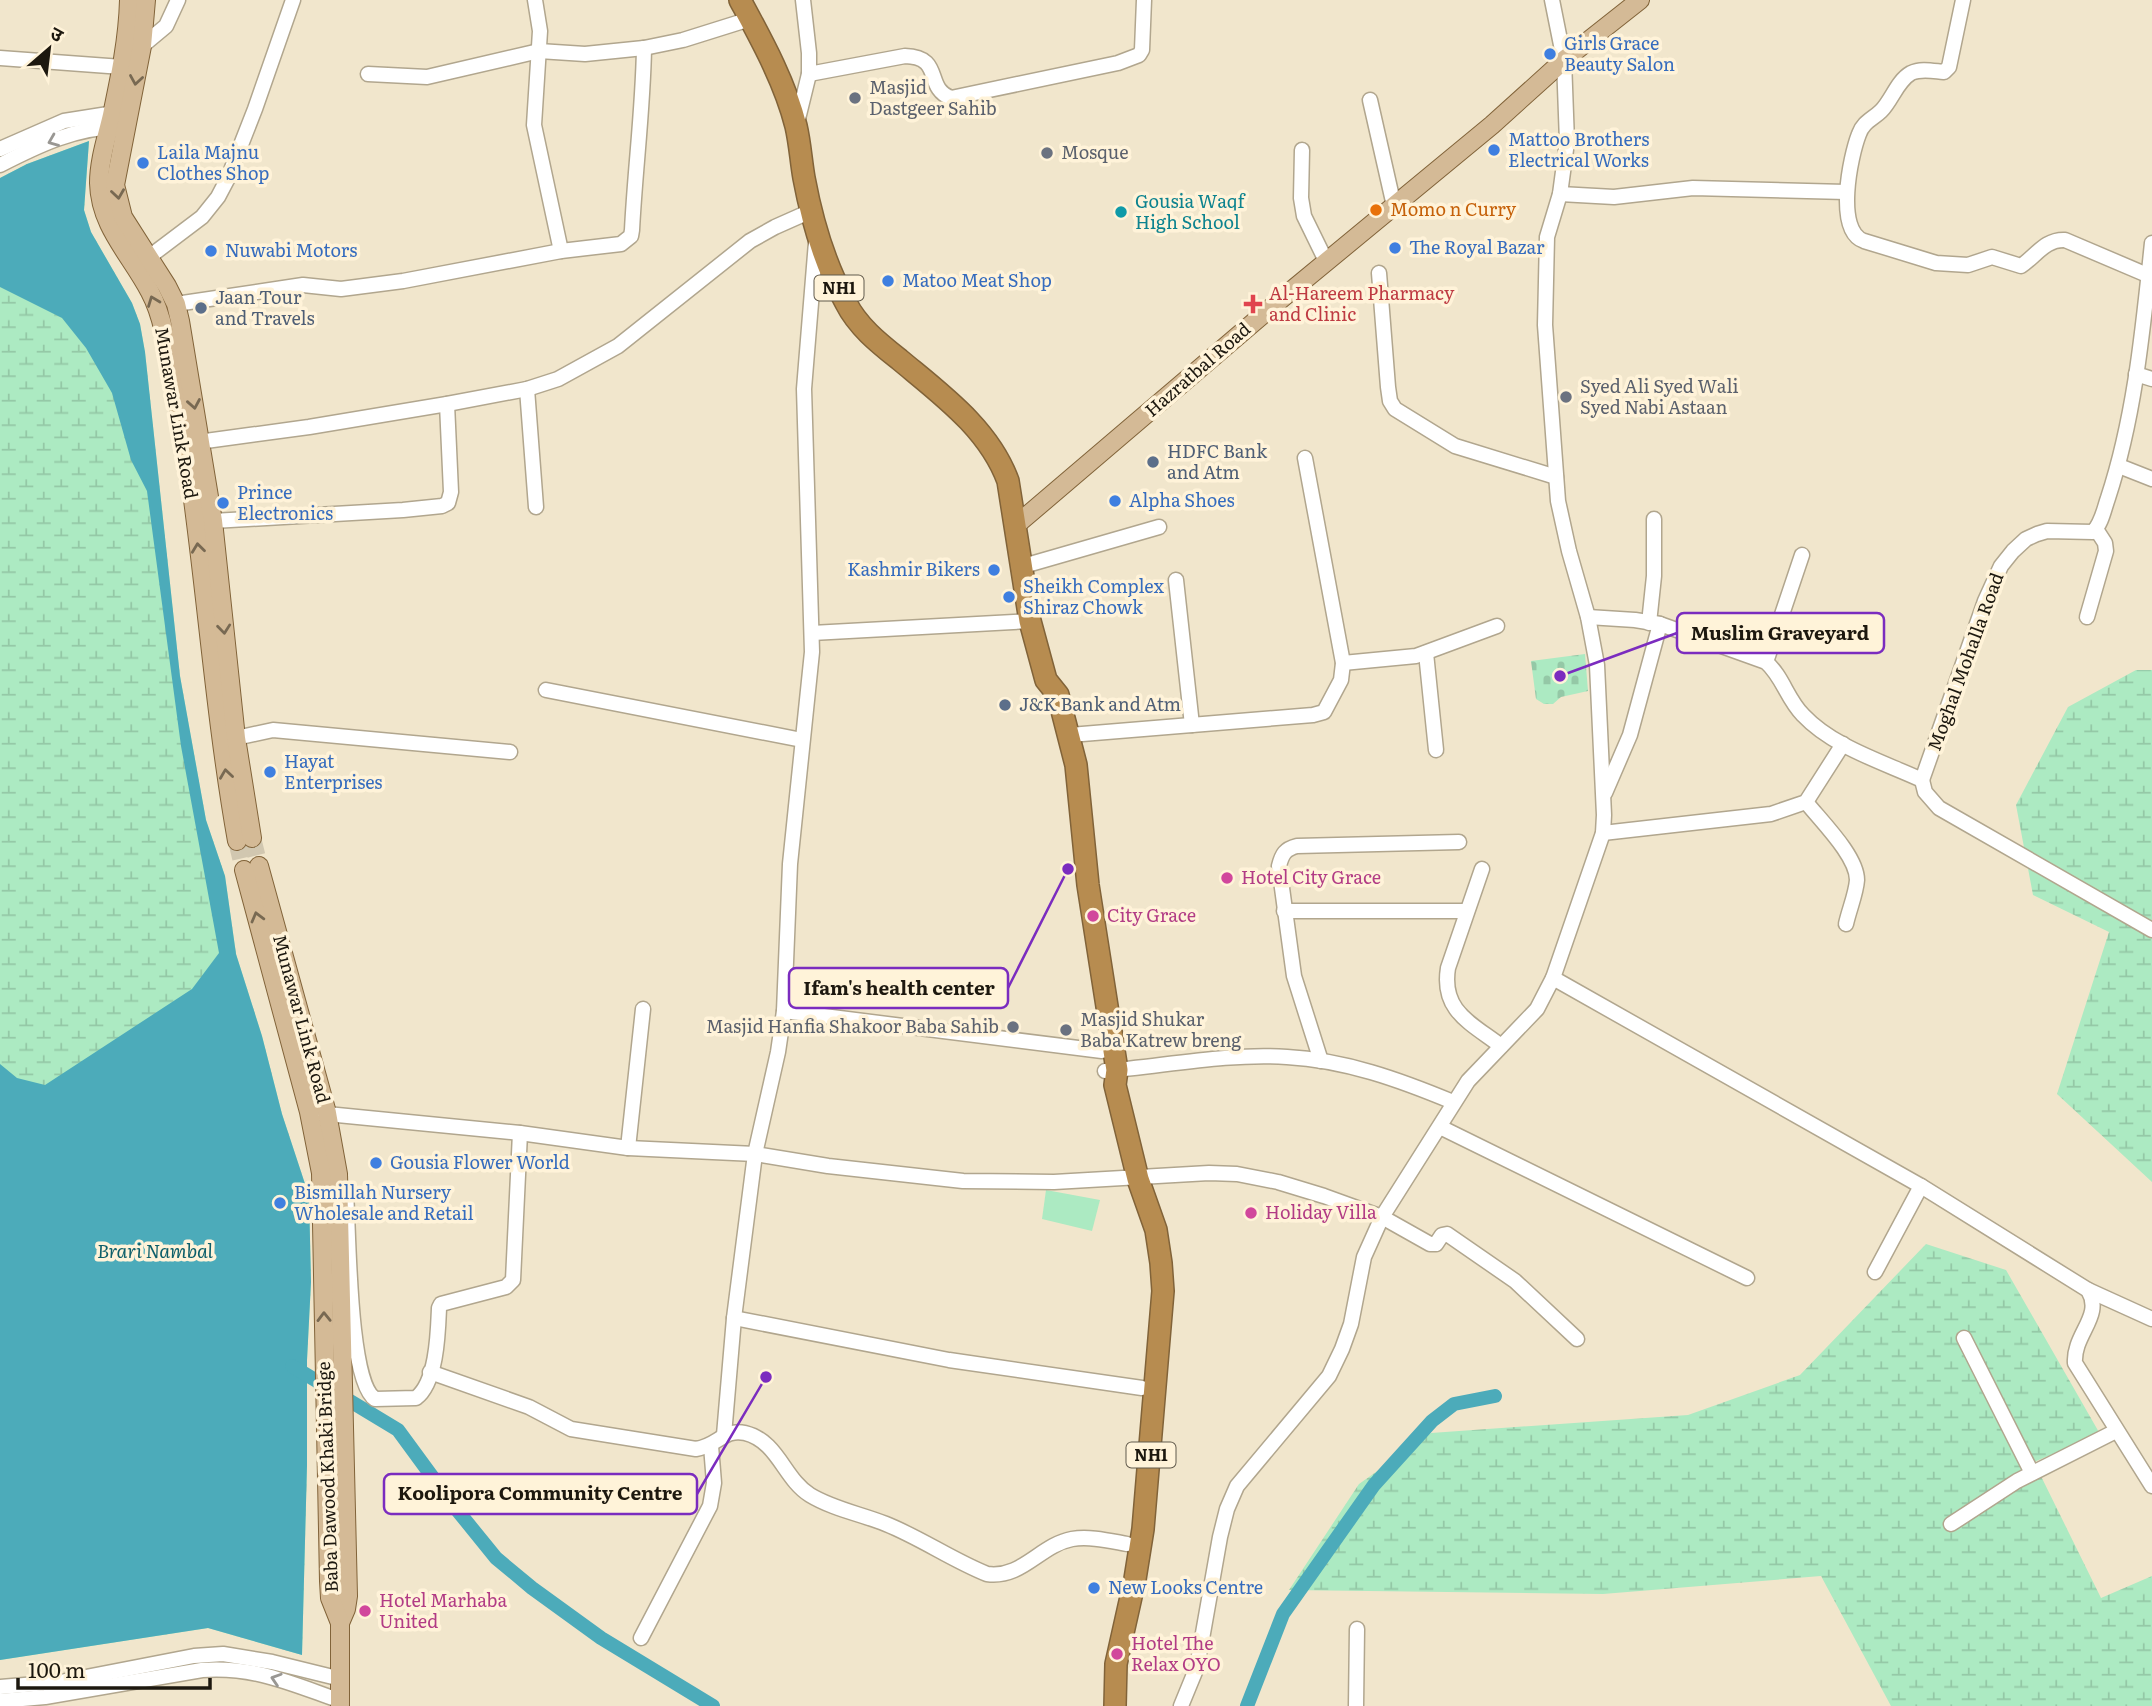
<svg xmlns="http://www.w3.org/2000/svg" width="2152" height="1706" font-family="Literata,'Noto Sans Devanagari',serif">
  <style>
    .green { fill: #aceac2 }
    .wetland { fill: url(#wetland-marsh) }
    .cemetery { fill: url(#cemetery-stones) }
    .water { fill: #4cabba }
    .lines { fill: none; stroke-linecap: round; stroke-linejoin: round }
    .canal { stroke: #4cabba; stroke-width: 14 }
    .major-tunnel { stroke: #d1c7b0; stroke-width: 18; stroke-dasharray: 18 9; stroke-linecap: butt }
    .minor-casing { stroke: #b1a68e; stroke-width: 17 }
    .major-casing { stroke: #816339; stroke-width: 20 }
    .highway-casing { stroke: #816339; stroke-width: 24 }
    .minor { stroke: #fff; stroke-width: 14 }
    .major { stroke: #d4ba96; stroke-width: 18 }
    .highway { stroke: #b78c50; stroke-width: 21 }
    .oneway { stroke: #786952 }
    .oneway2 { stroke: #999793 }
    .shop-dot { fill: #3f7fe0; stroke: #fff3d9; stroke-width: 2.5 }
    .worship-dot { fill: #6b7280; stroke: #fff3d9; stroke-width: 2.5 }
    .food-dot { fill: #e8710a; stroke: #fff3d9; stroke-width: 2.5 }
    .culture-dot { fill: #0f9aa8; stroke: #fff3d9; stroke-width: 2.5 }
    .health-dot { fill: #e0444e; stroke: #fff3d9; stroke-width: 2.5 }
    .service-dot { fill: #5c6f8a; stroke: #fff3d9; stroke-width: 2.5 }
    .hotel-dot { fill: #d1479c; stroke: #fff3d9; stroke-width: 2.5 }
    .labels { text-anchor: middle; stroke-width: 7; stroke-linejoin: round; paint-order: stroke }
    .shield { fill: #fff3d9; stroke: #615a4c; stroke-width: 2 }
    .shield-label { font-size: 16px; font-weight: bold; fill: #1d180f }
    .shop-label { font-size: 18px; fill: #366cbe; stroke: #fff3d9; text-anchor: start }
    .worship-label { font-size: 18px; fill: #5b616d; stroke: #fff3d9; text-anchor: start }
    .culture-label { font-size: 18px; fill: #0d838f; stroke: #fff3d9; text-anchor: start }
    .food-label { font-size: 18px; fill: #c56008; stroke: #fff3d9; text-anchor: start }
    .health-label { font-size: 18px; fill: #be3a42; stroke: #fff3d9; text-anchor: start }
    .service-label { font-size: 18px; fill: #4e5e75; stroke: #fff3d9; text-anchor: start }
    .street-label { font-size: 18px; fill: #1d180f; stroke: #fff3d9 }
    .hotel-label { font-size: 18px; fill: #b23c85; stroke: #fff3d9; text-anchor: start }
    .water-label { font-size: 19px; font-style: italic; fill: #0c5e69; stroke: #fff3d9 }
    .leader { fill: none; stroke: #7b2cbf; stroke-width: 2.5 }
    .callout-dot { fill: #7b2cbf; stroke: #fff3d9; stroke-width: 2.5 }
    .callout { fill: #fff3d9; stroke: #7b2cbf; stroke-width: 2.5 }
    .callout-label { font-size: 19px; text-anchor: middle; font-weight: bold; fill: #1d180f }
  </style>
  <defs>
    <pattern id="wetland-marsh" width="20" height="14" patternUnits="userSpaceOnUse" patternTransform="scale(1.75)"><rect width="20" height="14" fill="#aceac2"/><path d="M1 5h8M5 5V1M11 12h8M15 12V8" fill="none" stroke="#94c8a6"/></pattern>
    <pattern id="cemetery-stones" width="16" height="16" patternUnits="userSpaceOnUse" patternTransform="scale(1.75)"><rect width="16" height="16" fill="#aceac2"/><path d="M2 7V4a2 2 0 0 1 4 0v3zM10 15v-3a2 2 0 0 1 4 0v3z" fill="#94c8a6"/></pattern>
  </defs>
  <rect width="100%" height="100%" fill="#f1e6cc"/>
  <path class="green" d="M1046,1190L1100,1200L1092,1231L1042,1219Z"/>
  <g class="wetland">
    <path d="M89,141L84,210L91,232L132,303L140,324L145,352L180,676L206,820L225,876L236,954L262,1036L282,1114L309,1196L311,1282L307,1360V1465L302,1655L208,1628L0,1660V178L27,164Z"/>
    <path d="M2136,670H2152V1182L2057,1094L2109,932L2033,895L2016,805L2068,707Z"/>
    <path d="M1926,1244L2006,1270L2100,1434L2034,1462L2101,1598L2152,1576V1706H1891L1821,1576L1603,1594L1289,1590L1359,1484L1431,1433L1688,1415L1800,1375Z"/>
  </g>
  <path class="cemetery" d="M1585,654L1588,691L1561,697L1553,704H1544L1536,699L1531,661Z"/>
  <path class="water" d="M89,141L84,210L91,232L132,303L140,324L145,352L180,676L206,820L225,876L236,954L262,1036L282,1114L309,1196L311,1282L307,1360V1465L302,1655L208,1628L0,1660V1064L17,1078L45,1085L192,989L219,953L181,746L147,491L131,460L112,393L86,348L62,318L0,287V178L27,164Z"/>
  <g class="lines">
    <g class="canal">
      <path d="M292,1366L398,1430L453,1505L496,1558L532,1588L601,1638L713,1706"/>
      <path d="M1247,1706L1283,1614L1374,1485L1432,1421L1454,1404L1495,1396"/>
    </g>
    <g class="major-tunnel">
      <path d="M252,838L259,866"/>
      <path d="M237,841L244,870"/>
    </g>
    <g class="minor-casing">
      <g id="minor">
        <path d="M535,0L540,31L534,125L561,251"/>
        <path d="M1963,0L1949,67L1944,72C1933,71 1921,68 1911,73C1897,81 1892,100 1881,111C1873,119 1863,122 1859,134C1850,157 1835,231 1864,241L1936,263L1968,265L1992,257L2021,266C2036,256 2045,239 2065,240L2152,277"/>
        <path d="M142,46L166,26L178,0"/>
        <path d="M0,58L122,67"/>
        <path d="M368,74L427,77L539,51L585,54L644,48L683,40L750,19"/>
        <path d="M809,74L905,56C944,57 924,88 951,98L1118,63L1139,55L1142,50L1144,0"/>
        <path d="M1370,100L1394,206"/>
        <path d="M797,123L809,74V53L803,0"/>
        <path d="M0,149L64,121L121,112"/>
        <path d="M1302,150L1301,198L1304,216L1326,261"/>
        <path d="M0,165C37,146 76,127 119,127"/>
        <path d="M1560,194L1614,197L1693,188L1846,192"/>
        <path d="M149,257L202,217L218,197L228,178L255,109L293,0"/>
        <path d="M1379,273L1388,387L1390,401L1395,409L1455,446L1556,477"/>
        <path d="M176,304L303,285L341,289L403,281L561,251L621,244L631,236L632,230C635,170 643,109 644,48"/>
        <path d="M2136,374L2152,379"/>
        <path d="M527,389L536,507"/>
        <path d="M191,443L309,427L447,404L527,389L558,379L618,346L750,241L775,227L811,211"/>
        <path d="M2119,466L2152,479"/>
        <path d="M213,521L403,510L442,506L448,503L451,492L447,404"/>
        <path d="M1020,567L1159,527"/>
        <path d="M1176,580L1192,725"/>
        <path d="M1588,617L1635,620L1660,624L1766,662C1783,677 1787,699 1803,715C1833,747 1883,762 1922,780"/>
        <path d="M2087,617L2106,551L2105,543L2096,529"/>
        <path d="M1649,623L1654,576V519"/>
        <path d="M812,633L1030,621"/>
        <path d="M1426,653L1436,750"/>
        <path d="M1766,662L1802,555"/>
        <path d="M1343,663L1416,656L1497,626"/>
        <path d="M546,690L802,740"/>
        <path d="M1070,735L1313,715L1324,712L1341,680L1343,663L1305,458"/>
        <path d="M236,738L273,730L510,752"/>
        <path d="M1922,780L1985,601L2001,566L2013,551L2026,539L2037,534L2047,531L2093,532C2102,523 2104,509 2108,498C2135,416 2143,328 2152,243"/>
        <path d="M1922,780L1925,792L1939,808L2152,930"/>
        <path d="M1605,793L1630,735L1660,624"/>
        <path d="M1806,802C1821,821 1857,856 1857,880C1856,894 1849,910 1846,924"/>
        <path d="M1603,833L1771,814L1806,802L1843,744"/>
        <path d="M1482,869L1448,968C1441,1011 1471,1023 1501,1046"/>
        <path d="M1284,911H1466"/>
        <path d="M1553,978L1921,1186L2088,1290C2104,1316 2073,1334 2075,1363L2152,1486"/>
        <path d="M784,1011L1102,1051"/>
        <path d="M1321,1061L1294,976L1279,866C1282,854 1285,849 1297,846L1459,842"/>
        <path d="M1105,1071C1165,1066 1227,1053 1287,1057C1345,1060 1400,1080 1453,1102"/>
        <path d="M317,1113L520,1133L628,1148L755,1154L828,1166L963,1181L1054,1182L1209,1173L1237,1174L1278,1182L1324,1196L1382,1217L1430,1244H1436L1442,1235L1447,1234L1515,1281L1577,1339"/>
        <path d="M1440,1127L1747,1278"/>
        <path d="M628,1148L643,1009"/>
        <path d="M346,1194C349,1229 348,1382 375,1399L416,1398C437,1382 438,1332 439,1308L441,1304L506,1287L513,1280L520,1133"/>
        <path d="M1875,1272L1921,1186"/>
        <path d="M2088,1290L2152,1319"/>
        <path d="M734,1318L949,1360L1142,1388"/>
        <path d="M1964,1338L2032,1473"/>
        <path d="M430,1372L529,1407L571,1429L696,1449C718,1446 724,1428 745,1433C778,1441 784,1479 810,1495C833,1509 861,1514 886,1524C921,1538 952,1560 987,1574C1022,1579 1040,1545 1072,1539C1090,1536 1110,1541 1127,1544"/>
        <path d="M724,1435L734,1318L755,1154L778,1052L784,1011L790,864L812,652L804,389L816,242"/>
        <path d="M1951,1524L2017,1481L2116,1431"/>
        <path d="M641,1638L710,1506L714,1483L711,1446"/>
        <path d="M0,1687L60,1682L194,1656L223,1654L272,1662L341,1679"/>
        <path d="M0,1701L45,1697L202,1670C255,1666 292,1684 341,1701"/>
        <path d="M1181,1706L1197,1667L1220,1537L1227,1509L1237,1486L1329,1376L1342,1349L1351,1324L1364,1257L1382,1217L1468,1081L1537,1009L1553,978L1603,833L1604,815L1597,665L1588,617L1569,551L1558,501L1545,325L1547,237L1560,194L1567,142L1564,60L1552,0"/>
        <path d="M1356,1706L1357,1629"/>
      </g>
    </g>
    <g class="major-casing">
      <g id="major">
        <path d="M129,0C128,39 120,77 112,115C107,137 99,160 99,183C100,227 131,255 150,292C156,303 161,319 164,332C202,499 207,672 237,841"/>
        <path d="M146,0L142,46L115,185L123,217L167,286L176,304L180,321L213,521L236,738L252,838"/>
        <path d="M1015,526L1274,305L1492,125L1564,60L1640,0"/>
        <path d="M259,866L327,1113L338,1174L348,1596L346,1609L340,1623V1706"/>
        <path d="M244,870L309,1112L321,1173L329,1581L330,1598L340,1623"/>
      </g>
    </g>
    <g class="highway-casing">
      <path id="highway" d="M740,0C761,39 785,82 796,126C800,143 801,161 804,178C812,221 825,265 846,303C858,327 880,344 900,360C942,395 989,429 1008,481L1030,621L1046,680L1058,695L1076,765L1088,885L1117,1070L1115,1085L1138,1179L1156,1230L1161,1263L1163,1291L1143,1529L1135,1579L1116,1664L1115,1706"/>
    </g>
    <use href="#minor" class="minor"/>
    <use href="#major" class="major"/>
    <use href="#highway" class="highway"/>
  </g>
  <defs><path id="oneway-chevron" d="M-2-3.5L2.5 0L-2 3.5" fill="none" stroke-width="1.6" stroke-linecap="round" stroke-linejoin="round" transform="scale(1.75)"/></defs>
  <g class="oneway">
    <use href="#oneway-chevron" transform="translate(136 80) rotate(99)"/>
    <use href="#oneway-chevron" transform="translate(118 194) rotate(82)"/>
    <use href="#oneway-chevron" transform="translate(153 301) rotate(-111)"/>
    <use href="#oneway-chevron" transform="translate(194 404) rotate(80)"/>
    <use href="#oneway-chevron" transform="translate(198 548) rotate(-97)"/>
    <use href="#oneway-chevron" transform="translate(224 629) rotate(84)"/>
    <use href="#oneway-chevron" transform="translate(226 774) rotate(-98)"/>
    <use href="#oneway-chevron" transform="translate(257 917) rotate(-105)"/>
    <use href="#oneway-chevron" transform="translate(324 1317) rotate(-91)"/>
  </g>
  <g class="oneway2">
    <use href="#oneway-chevron" transform="translate(53 141) rotate(158)"/>
    <use href="#oneway-chevron" transform="translate(276 1679) rotate(-162)"/>
  </g>
  <g class="shop-dot">
    <circle cx="1550" cy="54" r="7"/>
    <circle cx="1494" cy="150" r="7"/>
    <circle cx="143" cy="163" r="7"/>
    <circle cx="1395" cy="248" r="7"/>
    <circle cx="211" cy="251" r="7"/>
    <circle cx="888" cy="281" r="7"/>
    <circle cx="1115" cy="501" r="7"/>
    <circle cx="223" cy="503" r="7"/>
    <circle cx="994" cy="570" r="7"/>
    <circle cx="1009" cy="597" r="7"/>
    <circle cx="270" cy="772" r="7"/>
    <circle cx="376" cy="1163" r="7"/>
    <circle cx="280" cy="1203" r="7"/>
    <circle cx="1094" cy="1588" r="7"/>
  </g>
  <g class="worship-dot">
    <circle cx="855" cy="98" r="7"/>
    <circle cx="1047" cy="153" r="7"/>
    <circle cx="1566" cy="397" r="7"/>
    <circle cx="1013" cy="1027" r="7"/>
    <circle cx="1066" cy="1030" r="7"/>
  </g>
  <circle class="food-dot" cx="1376" cy="210" r="7"/>
  <circle class="culture-dot" cx="1121" cy="212" r="7"/>
  <path class="health-dot" d="M1249.5 293.5h7v7h7v7h-7v7h-7v-7h-7v-7h7z"/>
  <g class="service-dot">
    <circle cx="201" cy="308" r="7"/>
    <circle cx="1153" cy="462" r="7"/>
    <circle cx="1005" cy="705" r="7"/>
  </g>
  <g class="hotel-dot">
    <circle cx="1227" cy="878" r="7"/>
    <circle cx="1093" cy="916" r="7"/>
    <circle cx="1251" cy="1213" r="7"/>
    <circle cx="365" cy="1611" r="7"/>
    <circle cx="1117" cy="1654" r="7"/>
  </g>
  <g class="labels">
    <g class="shield">
      <rect x="814.5" y="275.5" width="49" height="25" rx="5"/>
      <rect x="1126.5" y="1442.5" width="49" height="25" rx="5"/>
    </g>
    <g class="shield-label">
      <text x="839" y="294">NH1</text>
      <text x="1151" y="1461">NH1</text>
    </g>
    <g class="shop-label">
      <text x="1564" y="50">Girls Grace<tspan x="1564" dy="21">Beauty Salon</tspan></text>
      <text x="1508" y="146">Mattoo Brothers<tspan x="1508" dy="21">Electrical Works</tspan></text>
      <text x="157" y="159">Laila Majnu<tspan x="157" dy="21">Clothes Shop</tspan></text>
      <text x="1409" y="254">The Royal Bazar</text>
      <text x="225" y="257">Nuwabi Motors</text>
      <text x="902" y="287">Matoo Meat Shop</text>
      <text x="237" y="499">Prince<tspan x="237" dy="21">Electronics</tspan></text>
      <text x="1129" y="507">Alpha Shoes</text>
      <text x="980" y="576" text-anchor="end">Kashmir Bikers</text>
      <text x="1023" y="593">Sheikh Complex<tspan x="1023" dy="21">Shiraz Chowk</tspan></text>
      <text x="284" y="768">Hayat<tspan x="284" dy="21">Enterprises</tspan></text>
      <text x="390" y="1169">Gousia Flower World</text>
      <text x="294" y="1199">Bismillah Nursery<tspan x="294" dy="21">Wholesale and Retail</tspan></text>
      <text x="1108" y="1594">New Looks Centre</text>
    </g>
    <g class="worship-label">
      <text x="869" y="94">Masjid<tspan x="869" dy="21">Dastgeer Sahib</tspan></text>
      <text x="1061" y="159">Mosque</text>
      <text x="1580" y="393">Syed Ali Syed Wali<tspan x="1580" dy="21">Syed Nabi Astaan</tspan></text>
      <text x="1080" y="1026">Masjid Shukar<tspan x="1080" dy="21">Baba Katrew breng</tspan></text>
      <text x="999" y="1033" text-anchor="end">Masjid Hanfia Shakoor Baba Sahib</text>
    </g>
    <g class="culture-label">
      <text x="1135" y="208">Gousia Waqf<tspan x="1135" dy="21">High School</tspan></text>
    </g>
    <g class="food-label">
      <text x="1390" y="216">Momo n Curry</text>
    </g>
    <g class="health-label">
      <text x="1269" y="300">Al-Hareem Pharmacy<tspan x="1269" dy="21">and Clinic</tspan></text>
    </g>
    <g class="service-label">
      <text x="215" y="304">Jaan Tour<tspan x="215" dy="21">and Travels</tspan></text>
      <text x="1167" y="458">HDFC Bank<tspan x="1167" dy="21">and Atm</tspan></text>
      <text x="1019" y="711">J&amp;K Bank and Atm</text>
    </g>
    <g class="street-label">
      <text transform="translate(1198 370) rotate(-41)" y="6">Hazratbal Road</text>
      <text transform="translate(176 413) rotate(80)" y="6">Munawar Link Road</text>
      <text transform="translate(1966 662) rotate(-70)" y="6">Moghal Mohalla Road</text>
      <text transform="translate(301 1019) rotate(75)" y="6">Munawar Link Road</text>
      <text transform="translate(328 1477) rotate(-92)" y="6">Baba Dawood Khaki Bridge</text>
    </g>
    <g class="hotel-label">
      <text x="1241" y="884">Hotel City Grace</text>
      <text x="1107" y="922">City Grace</text>
      <text x="1265" y="1219">Holiday Villa</text>
      <text x="379" y="1607">Hotel Marhaba<tspan x="379" dy="21">United</tspan></text>
      <text x="1131" y="1650">Hotel The<tspan x="1131" dy="21">Relax OYO</tspan></text>
    </g>
    <g class="water-label">
      <text x="155" y="1258">Brari Nambal</text>
    </g>
  </g>
  <path class="leader" d="M1560 676L1677 633M1068 869L1008 988M766 1377L697 1494"/>
  <g class="callout-dot">
    <circle cx="1560" cy="676" r="7"/>
    <circle cx="1068" cy="869" r="7"/>
    <circle cx="766" cy="1377" r="7"/>
  </g>
  <g class="callout">
    <rect x="1677" y="613" width="207" height="40" rx="7"/>
    <rect x="789" y="968" width="219" height="40" rx="7"/>
    <rect x="384" y="1474" width="313" height="40" rx="7"/>
  </g>
  <g class="callout-label">
    <text x="1780" y="640">Muslim Graveyard</text>
    <text x="899" y="995">Ifam's health center</text>
    <text x="540" y="1500">Koolipora Community Centre</text>
  </g>
  <g transform="translate(49 49) rotate(28)" stroke="#fff3d9" stroke-width="5" paint-order="stroke">
  <path d="M0-5L12 26L0 18L-12 26Z" fill="#1d180f"/>
  <text y="-10" font-size="19" font-weight="bold" text-anchor="middle" fill="#1d180f">उ</text>
  </g>
  <path d="M18 1678v10h192v-10" fill="none" stroke="#1d180f" stroke-width="3.5"/>
  <text x="28" y="1678" font-size="21" fill="#1d180f" stroke="#fff3d9" stroke-width="5" paint-order="stroke">100 m</text>
</svg>
